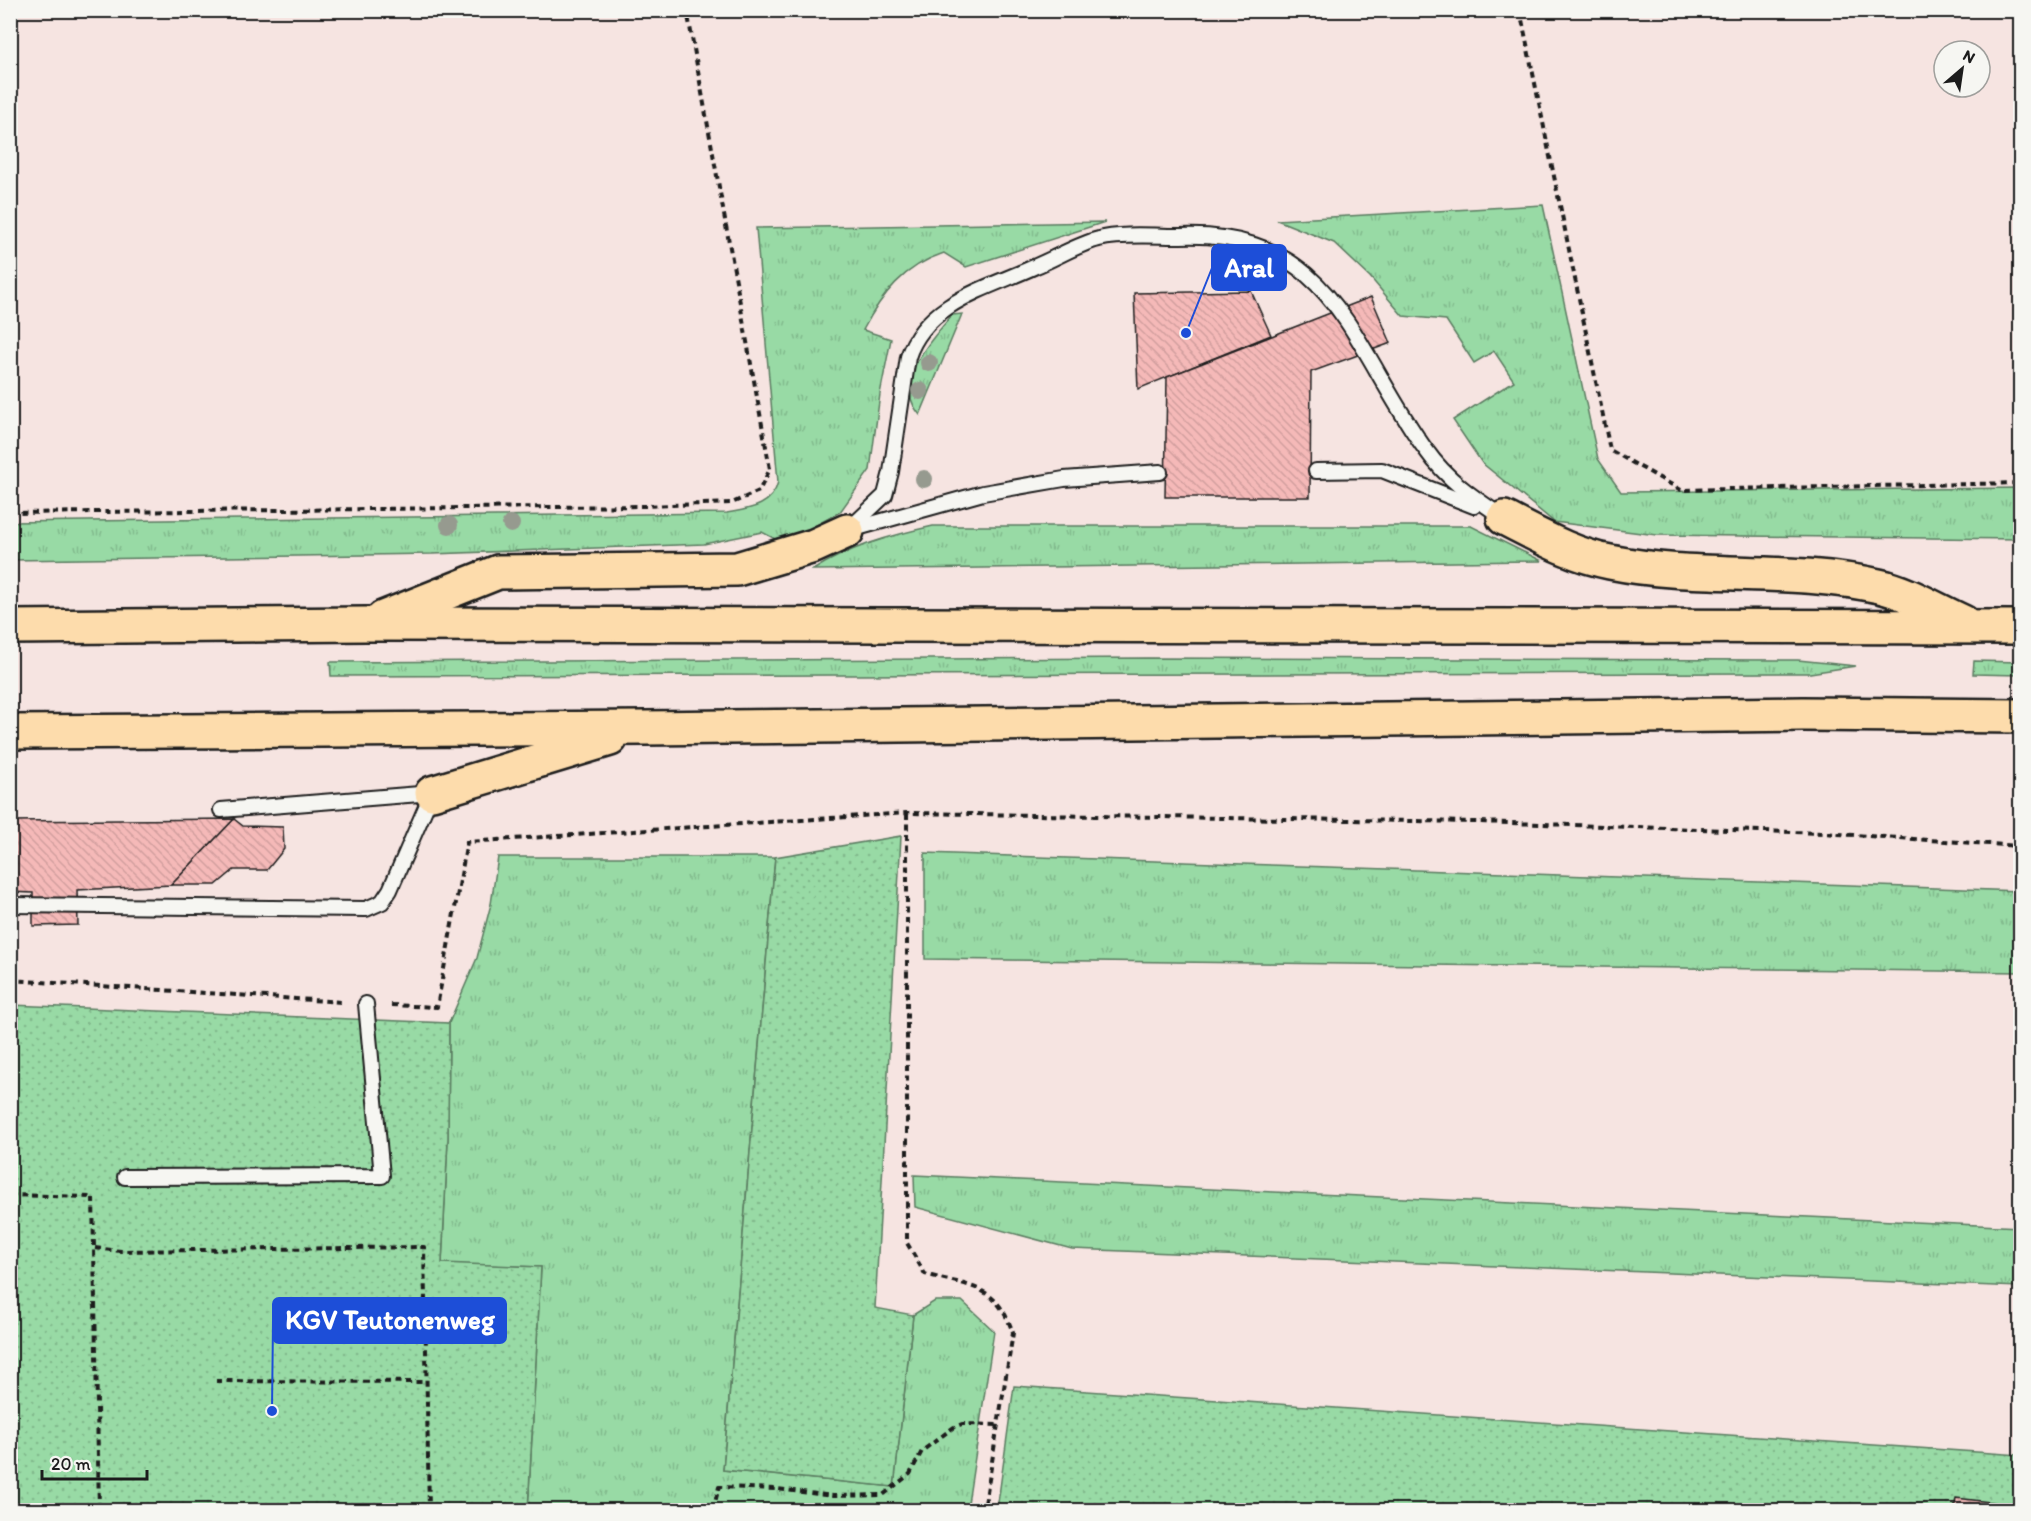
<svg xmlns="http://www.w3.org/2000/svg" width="2031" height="1521" font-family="Itim,sans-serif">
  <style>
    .grass { fill: url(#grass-tufts); stroke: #5a7b60; stroke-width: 1.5 }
    .park { fill: url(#park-dots); stroke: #5a7b60; stroke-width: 1.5 }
    .building { fill: url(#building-back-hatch); stroke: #1c1c1c; stroke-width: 1.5 }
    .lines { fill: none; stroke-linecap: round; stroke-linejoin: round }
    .service-casing { stroke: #1c1c1c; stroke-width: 18 }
    .motorway-casing { stroke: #1c1c1c; stroke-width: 38 }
    .path { stroke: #1c1c1c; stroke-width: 4; stroke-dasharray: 6 4.5; stroke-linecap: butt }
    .service { stroke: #f6f6f2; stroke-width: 14 }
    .motorway { stroke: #fddcac; stroke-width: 33 }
    .tree { fill: #969a8f }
    .leader { fill: none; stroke: #1d4ed8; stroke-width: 2 }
    .callout-dot { fill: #1d4ed8; stroke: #f6f6f2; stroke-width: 2 }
    .callout { fill: #1d4ed8; stroke: #1d4ed8; stroke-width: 2 }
    .callout-label { font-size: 27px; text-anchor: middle; font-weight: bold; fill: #fff }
  </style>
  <defs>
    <pattern id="grass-tufts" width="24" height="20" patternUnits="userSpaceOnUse" patternTransform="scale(1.5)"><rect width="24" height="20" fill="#98daa5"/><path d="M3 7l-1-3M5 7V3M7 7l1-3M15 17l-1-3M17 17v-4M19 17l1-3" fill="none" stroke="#82ba8d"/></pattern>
    <pattern id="park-dots" width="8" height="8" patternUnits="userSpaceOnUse" patternTransform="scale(1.5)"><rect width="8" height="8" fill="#98daa5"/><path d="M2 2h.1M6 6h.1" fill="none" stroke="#82ba8d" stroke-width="1.8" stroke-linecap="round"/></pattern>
    <pattern id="building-back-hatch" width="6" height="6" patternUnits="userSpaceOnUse" patternTransform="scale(1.5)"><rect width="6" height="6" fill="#f5b9b8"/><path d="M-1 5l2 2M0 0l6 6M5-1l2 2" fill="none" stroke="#d19e9e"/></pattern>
  </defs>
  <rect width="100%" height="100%" fill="#f6e4e1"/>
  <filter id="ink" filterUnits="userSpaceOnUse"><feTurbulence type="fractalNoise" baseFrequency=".0167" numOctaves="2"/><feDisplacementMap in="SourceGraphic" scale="12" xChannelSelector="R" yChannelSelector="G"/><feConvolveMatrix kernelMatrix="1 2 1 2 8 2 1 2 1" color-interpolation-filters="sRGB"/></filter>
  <g filter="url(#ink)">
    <g class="grass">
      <path d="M1543,205L1598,459L1621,492L2020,488V539L1657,535L1554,522L1482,463L1453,420L1514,381L1494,351L1474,363L1446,320L1403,316L1370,277L1334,243L1277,220Z"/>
      <path d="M1105,222L966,267L944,253C904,266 882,294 863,330L891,339L880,394L870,470L840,512L802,533L777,540L762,532L704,544L432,554L11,560L10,522L727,513C748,509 772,507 778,482L756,228Z"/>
      <path d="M962,314L920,415C891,381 930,342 952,315Z"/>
      <path d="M933,526H1471L1542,561L813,570C849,547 892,535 933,526Z"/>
      <path d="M1148,658L1798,660L1856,666L1810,673L331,676L330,662Z"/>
      <path d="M1974,661L2020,662V675L1973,674Z"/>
      <path d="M925,853L2020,891V972L925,959Z"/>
      <path d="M498,857H775L723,1470L894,1487L913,1315L935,1301H962L994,1331L967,1510H528L541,1267L442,1264L448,1139L449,1023L477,958L491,904Z"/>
      <path d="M914,1175L2020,1227V1287L1072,1249L915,1207Z"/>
    </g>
    <g class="park">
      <path d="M901,836L875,1308L913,1315L894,1487L723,1470L775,857Z"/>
      <path d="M11,1005L449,1023L448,1139L442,1263L541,1267L528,1510H11Z"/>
      <path d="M1014,1386L2020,1455V1510H997Z"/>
    </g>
    <g class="building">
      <path d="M1251,291L1271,335L1138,389L1134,293Z"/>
      <path d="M1371,297L1391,343L1311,372L1310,497H1165L1167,377Z"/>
      <path d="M234,819L243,826L283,827L284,849L267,870H234L216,885H171Z"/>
      <path d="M234,819L171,885L77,890L78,925L33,926V893L10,892V821Z"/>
      <path d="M1956,1498L1998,1503V1510H1954Z"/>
    </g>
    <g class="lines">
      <g class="service-casing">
        <g id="service">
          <path d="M1316,471L1382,470L1474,506"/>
          <path d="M850,530L983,493L1064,479L1160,472"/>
          <path d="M847,531L885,495L891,472L908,357C926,302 989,288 1036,266C1056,258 1078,244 1099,239C1119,233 1158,236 1180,236C1334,230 1352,348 1426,450C1447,480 1474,498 1504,518"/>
          <path d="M10,905L366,909L382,902L390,890L432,793L221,810"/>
          <path d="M125,1177L382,1176L366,1004"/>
        </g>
      </g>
      <g class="motorway-casing">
        <g id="motorway">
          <path d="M1504,518C1538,535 1572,555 1610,562C1698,580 1790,566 1879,586C1907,592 1936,610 1963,622"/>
          <path d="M383,618L498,572L737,569L814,546L847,531"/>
          <path d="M10,627L367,624L2020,627"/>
          <path d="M10,732L646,728L1803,714L2020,716"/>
          <path d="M432,793L610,739"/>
        </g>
      </g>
      <g class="path">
        <path d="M1520,10L1610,450L1681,490L2020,483"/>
        <path d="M10,513L644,506L732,503L759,491L770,469L687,10"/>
        <path d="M907,813V1243L925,1274C970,1287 996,1283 1013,1333L984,1510"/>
        <path d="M10,980L342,1002"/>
        <path d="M391,1005L437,1007L467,842L907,813L1478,822L1823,833L2020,846"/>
        <path d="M10,1195L93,1197L99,1510"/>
        <path d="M95,1248L121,1251L424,1247L429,1510"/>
        <path d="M216,1381L428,1382"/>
        <path d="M713,1510L719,1487L778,1489L833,1496L883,1495L910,1474L922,1451L954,1427L962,1424L999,1425"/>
      </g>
      <use href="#service" class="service"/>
      <use href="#motorway" class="motorway"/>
    </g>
    <g class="tree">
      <circle cx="929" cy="363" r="9"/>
      <circle cx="920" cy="391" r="9"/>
      <circle cx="924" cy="479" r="9"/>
      <circle cx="511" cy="524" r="9"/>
      <circle cx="449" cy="525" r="9"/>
    </g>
  </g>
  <path class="leader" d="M1186 333L1212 268M272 1411L273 1320"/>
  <g class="callout-dot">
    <circle cx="1186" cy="333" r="6"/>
    <circle cx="272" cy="1411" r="6"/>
  </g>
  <g class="callout">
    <rect x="1212" y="245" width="74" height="45" rx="6"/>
    <rect x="273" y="1298" width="233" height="45" rx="6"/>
  </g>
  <g class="callout-label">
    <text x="1249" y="277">Aral</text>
    <text x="390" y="1329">KGV Teutonenweg</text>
  </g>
  <rect width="2031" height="1521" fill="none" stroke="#f6f6f2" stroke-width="36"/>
  <rect x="18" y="18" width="1995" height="1485" fill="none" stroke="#1c1c1c" stroke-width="2" filter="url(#ink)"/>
  <g transform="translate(1962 69) rotate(29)"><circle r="28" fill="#f6f6f2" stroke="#9f9f9c" stroke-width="1.5"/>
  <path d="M0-4.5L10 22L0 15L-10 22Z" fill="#1c1c1c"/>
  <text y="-9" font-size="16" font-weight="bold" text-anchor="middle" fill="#1c1c1c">N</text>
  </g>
  <path d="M42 1470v9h105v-9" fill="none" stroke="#1c1c1c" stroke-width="3"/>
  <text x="51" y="1470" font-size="18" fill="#1c1c1c" stroke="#f6f6f2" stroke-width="4.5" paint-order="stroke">20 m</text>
</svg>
